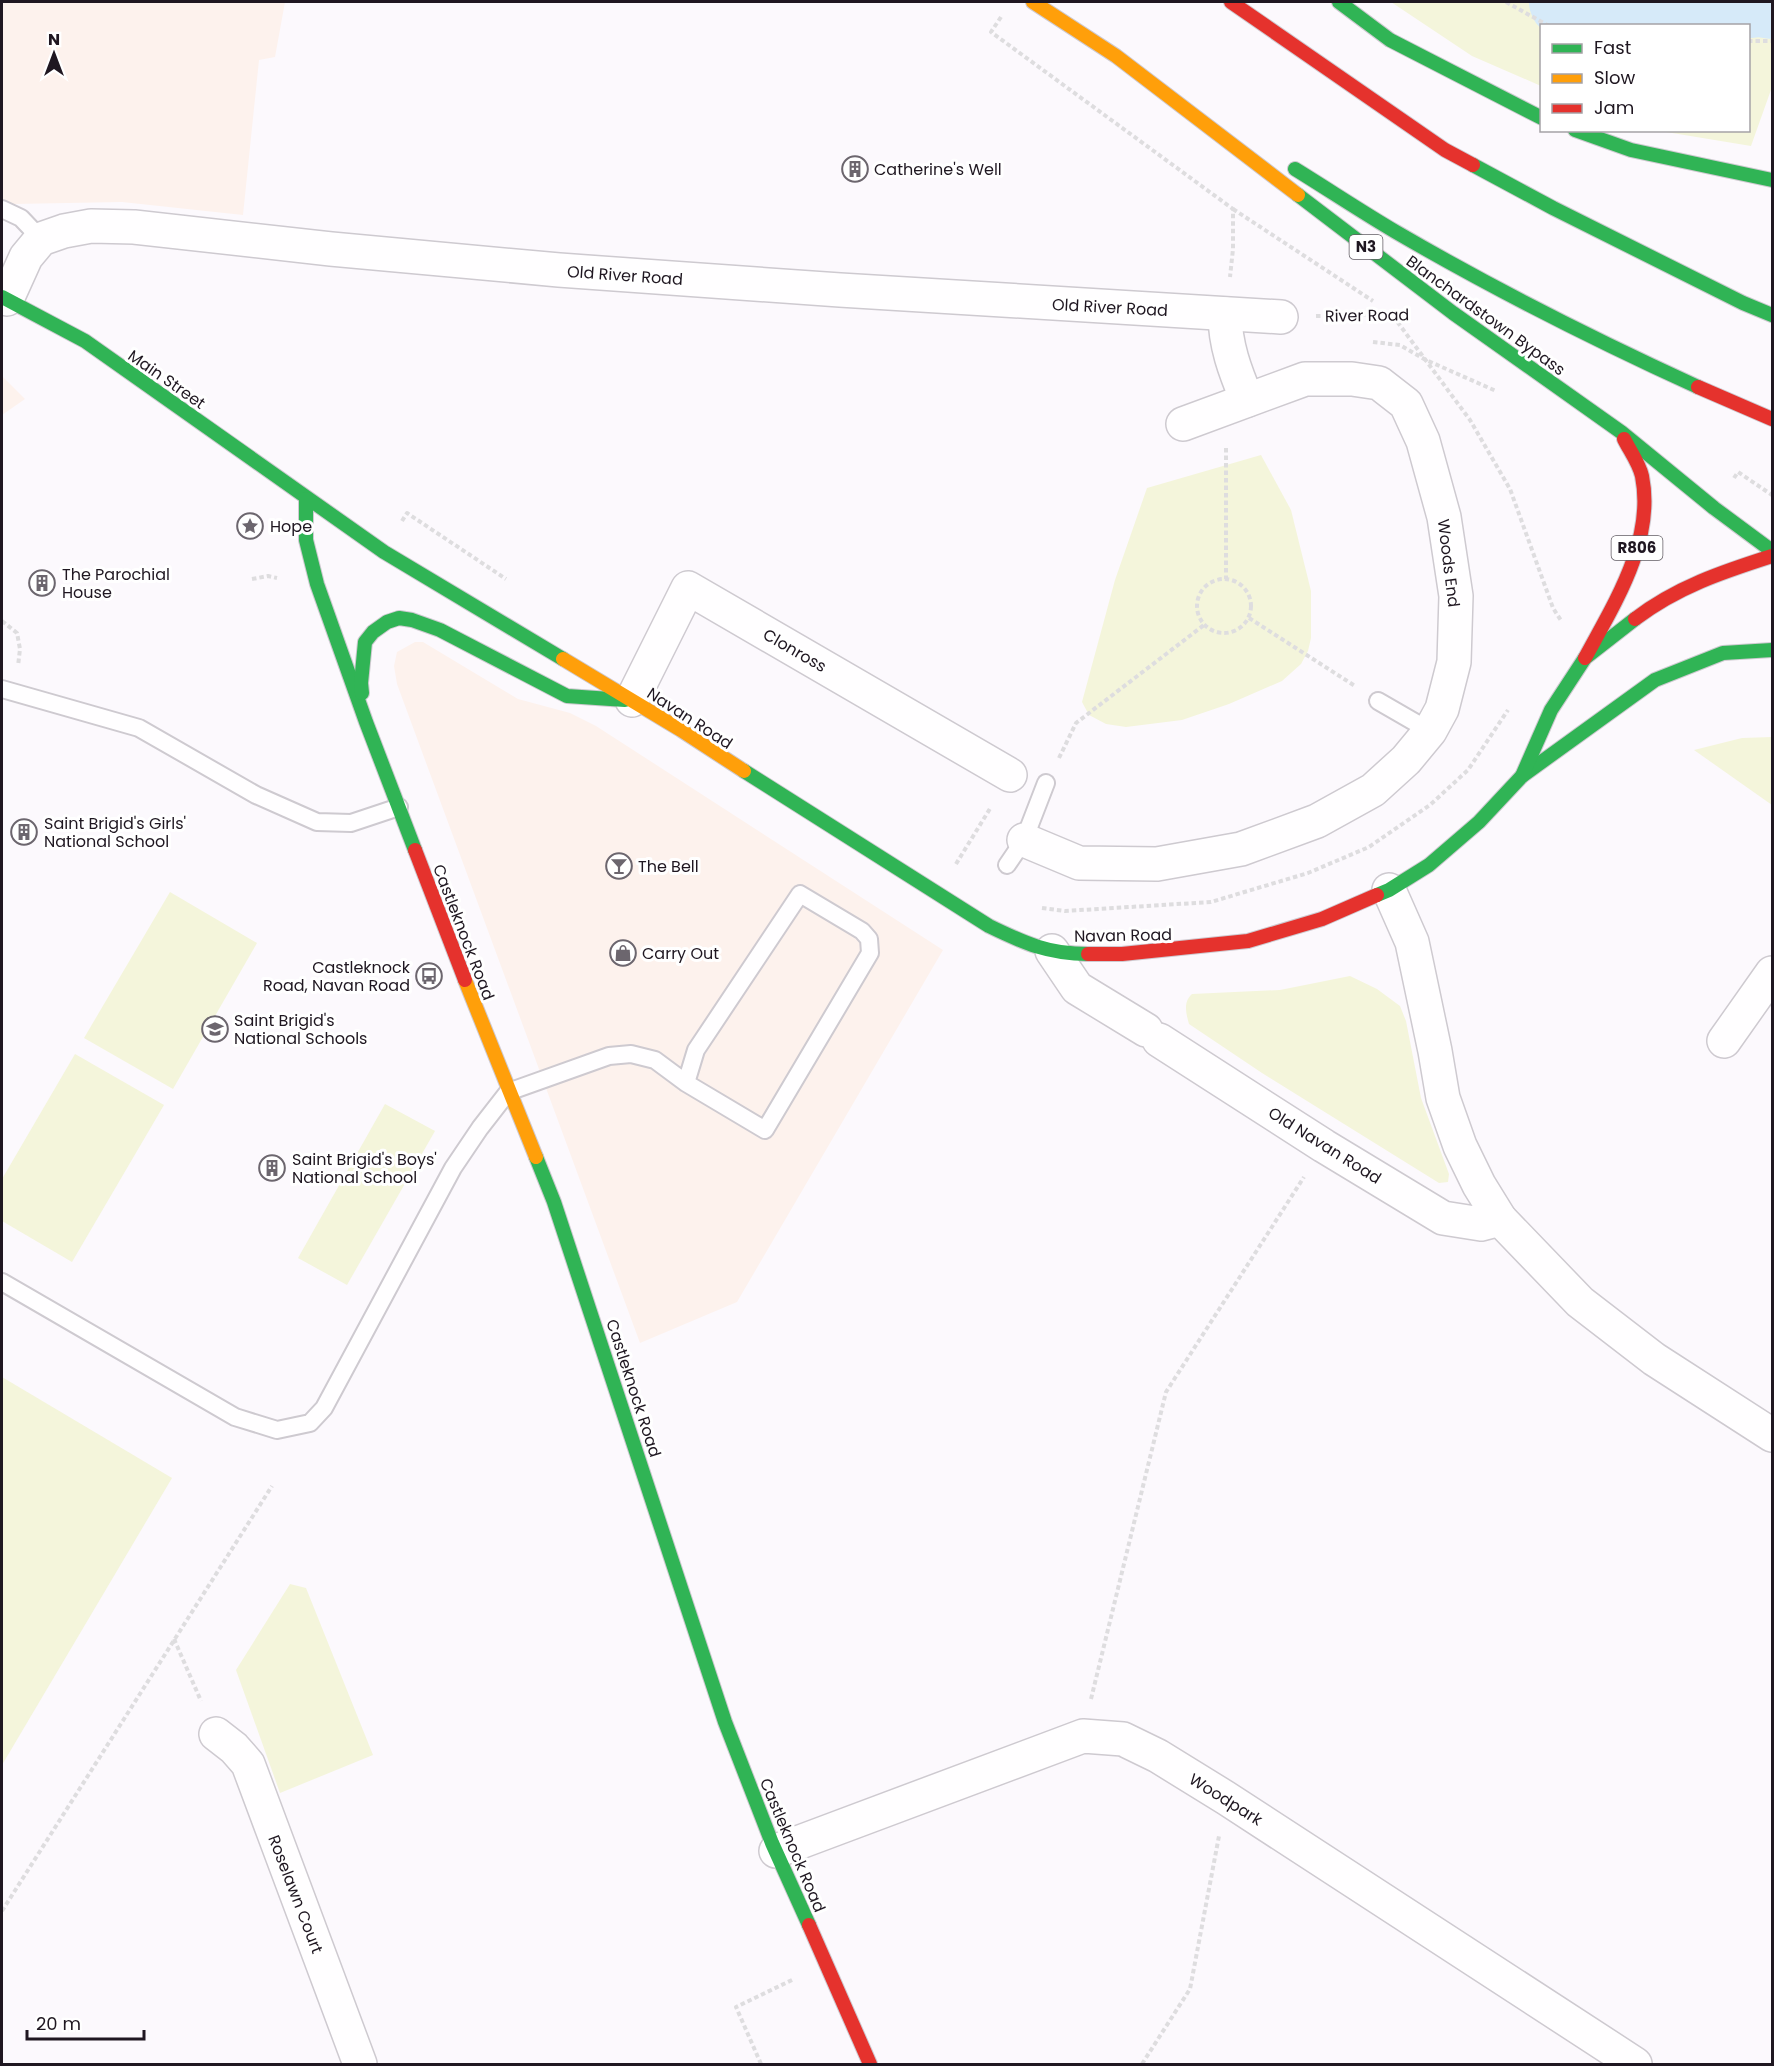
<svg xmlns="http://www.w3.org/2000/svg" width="1774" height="2066" font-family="Poppins,sans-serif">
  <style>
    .commercial { fill: #fdf2ed }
    .green { fill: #f4f5db }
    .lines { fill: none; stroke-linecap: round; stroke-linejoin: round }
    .river { stroke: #d6eaf9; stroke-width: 70 }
    .lane-casing { stroke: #cecad0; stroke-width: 20 }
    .street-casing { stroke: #cecad0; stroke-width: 36 }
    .fast-casing { stroke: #cecad0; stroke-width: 16 }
    .slow-casing { stroke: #cecad0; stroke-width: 16 }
    .jam-casing { stroke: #cecad0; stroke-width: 16 }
    .path { stroke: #dedddf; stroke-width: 4; stroke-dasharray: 4.5 3; stroke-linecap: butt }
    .lane { stroke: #fffeff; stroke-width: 16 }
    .street { stroke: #fffeff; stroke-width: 33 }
    .fast { stroke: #30b455; stroke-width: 14 }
    .slow { stroke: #ff9f0a; stroke-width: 14 }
    .jam { stroke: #e5322d; stroke-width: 14 }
    .labels { text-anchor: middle; stroke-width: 6; stroke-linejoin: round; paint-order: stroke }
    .shield { fill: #fff; stroke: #625d64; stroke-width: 1.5 }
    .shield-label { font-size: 15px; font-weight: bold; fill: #1f1721 }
    .poi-label { font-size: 16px; fill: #1f1721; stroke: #fff; text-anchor: start }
    .street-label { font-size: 16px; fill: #1f1721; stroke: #fff }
  </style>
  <rect width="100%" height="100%" fill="#fcf9fd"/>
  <g class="commercial">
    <path d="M2,2H285L275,57L259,60L243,215L122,202L13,204L2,210Z"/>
    <path d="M2,376L25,399L2,415Z"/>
    <path d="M415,642H423L518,699L570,713L596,726L943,950L737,1302L640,1343L397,684L394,666L397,652Z"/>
  </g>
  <g class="green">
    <path d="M1391,2H1772V87L1751,146L1660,131L1748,130V26H1542L1541,86L1472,56Z"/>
    <path d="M1261,455L1291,510L1311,591V638L1308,651L1301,664L1282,681L1229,704L1182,720L1126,727L1106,724L1089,715L1082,702L1115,580L1147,488Z"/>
    <path d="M1772,737V805L1694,750L1742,738Z"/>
    <path d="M170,892L257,943L173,1089L84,1038Z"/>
    <path d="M1350,976L1377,989L1400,1006L1406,1021L1421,1098L1449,1174L1448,1182L1439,1183L1262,1073L1189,1024C1186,1013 1183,1002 1192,994L1280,990Z"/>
    <path d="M75,1054L164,1105L72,1262L2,1221V1179Z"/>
    <path d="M385,1104L435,1131L347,1285L298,1258Z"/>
    <path d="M2,1377L172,1478L2,1765Z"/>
    <path d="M290,1584L306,1588L373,1755L280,1793L236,1670Z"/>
  </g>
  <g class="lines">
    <path class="river" d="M1564,2L1651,14L1759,2L1772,4"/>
    <g class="lane-casing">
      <g id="lane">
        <path d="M2,209L21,218L41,239"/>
        <path d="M2,689L139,728L256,795L317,822L351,823L399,807"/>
        <path d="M1378,701L1430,731"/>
        <path d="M1007,865L1024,840L1046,783"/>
        <path d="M2,1282L235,1417L277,1430L310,1423L324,1408L453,1168L480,1128L508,1092L609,1056L631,1054L655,1060L686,1083L765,1130L870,953L869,939L862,931L800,894L696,1050L686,1083"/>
      </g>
    </g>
    <g class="street-casing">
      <g id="street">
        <path d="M7,299L26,257L41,239L64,231L91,226L134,227L331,249L559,270L840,290L1281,317"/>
        <path d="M1225,314C1225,345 1235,371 1247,400"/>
        <path d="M632,700L688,588L1010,775"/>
        <path d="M1024,840L1079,863L1157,864L1241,849L1317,821L1373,790L1406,760L1430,731L1442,709L1454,662L1456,596L1444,517L1423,441L1406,404L1379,383L1352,379H1305L1183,424"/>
        <path d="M1389,890L1412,942L1435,1051L1443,1098L1460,1146L1479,1185L1500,1219L1580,1302L1654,1359L1772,1435"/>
        <path d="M1052,951L1077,988L1146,1030"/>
        <path d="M1159,1040L1324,1146L1443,1218L1481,1224L1500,1219"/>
        <path d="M1724,1041L1772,973"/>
        <path d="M216,1734L234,1748L248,1764L360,2064"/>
        <path d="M776,1851L1083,1736L1123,1739L1158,1756L1226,1798L1635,2064"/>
      </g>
    </g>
    <g class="fast-casing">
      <g id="fast">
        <path d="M1339,2L1390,40L1542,118"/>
        <path d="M1575,130L1631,150L1772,180"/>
        <path d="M1473,165L1553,208L1743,303L1772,315"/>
        <path d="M1295,169C1329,190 1362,212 1396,232C1494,289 1595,340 1698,387"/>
        <path d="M1298,195L1453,313L1621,432L1714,508L1772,551"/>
        <path d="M2,297L85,341L384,552L563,659"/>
        <path d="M306,499V540L317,584L366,722L415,850"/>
        <path d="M362,693L361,683L365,642L373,632L387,622L399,618L412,620L440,630L567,696L625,700"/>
        <path d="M744,771L989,926C1024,943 1048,954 1088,954"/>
        <path d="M1522,776L1655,680L1723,653L1772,650"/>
        <path d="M1377,895L1389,890L1429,865L1479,822L1522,776L1551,710L1585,658L1635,619"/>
        <path d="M536,1157L554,1202L725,1722L772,1843L809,1925"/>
      </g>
    </g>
    <g class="slow-casing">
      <g id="slow">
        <path d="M1033,2L1116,56L1298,195"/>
        <path d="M563,659L681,730L744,771"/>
        <path d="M465,980L536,1157"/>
      </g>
    </g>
    <g class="jam-casing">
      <g id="jam">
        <path d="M1231,2L1445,150L1473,165"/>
        <path d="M1698,387L1772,419"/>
        <path d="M1635,619C1677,587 1722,572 1772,556"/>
        <path d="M1585,658C1614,604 1655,541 1642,476C1639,463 1630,451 1624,439"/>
        <path d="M415,850L465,980"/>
        <path d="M1088,954H1122L1248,941L1322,919L1377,895"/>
        <path d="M809,1925L870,2064"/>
      </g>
    </g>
    <g class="path">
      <path d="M1506,2L1549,26"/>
      <path d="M1001,17L991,32L1233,209V249L1230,277"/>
      <path d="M1748,41H1772"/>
      <path d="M1233,209L1373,301"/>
      <path d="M1316,316L1392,314"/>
      <path d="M1393,316L1470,420L1510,489L1553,608L1562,622"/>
      <path d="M1373,342L1400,345L1426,360L1496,391"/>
      <path d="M1226,448V579"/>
      <path d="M1734,478L1738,472L1772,495"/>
      <path d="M402,521L407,513L506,579"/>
      <circle cx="1224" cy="606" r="27"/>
      <path d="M252,579L268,576L277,578"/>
      <path d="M1249,618L1355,686"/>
      <path d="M2,621L17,633L20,649L18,666"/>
      <path d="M1059,758L1076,723L1204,625"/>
      <path d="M956,864L991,807"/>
      <path d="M1042,908L1065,911L1211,902L1308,873L1369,847L1430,805L1468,770L1508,710"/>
      <path d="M174,1639L201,1701"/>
      <path d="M1091,1699L1166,1392L1304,1177"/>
      <path d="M2,1911L272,1486"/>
      <path d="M761,2064L736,2007L794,1979"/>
      <path d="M1142,2064L1190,1989L1219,1836"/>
    </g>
    <use href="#lane" class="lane"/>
    <use href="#street" class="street"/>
    <use href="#fast" class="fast"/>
    <use href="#slow" class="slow"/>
    <use href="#jam" class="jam"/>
  </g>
  <defs>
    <g id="building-ring" transform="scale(1.35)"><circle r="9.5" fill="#fff" stroke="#6c666e" stroke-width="1.5"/><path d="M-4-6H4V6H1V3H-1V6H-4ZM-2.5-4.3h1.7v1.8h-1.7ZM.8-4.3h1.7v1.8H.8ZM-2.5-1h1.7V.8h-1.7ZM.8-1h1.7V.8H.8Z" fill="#6c666e"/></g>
    <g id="sight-ring" transform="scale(1.35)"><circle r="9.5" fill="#fff" stroke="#6c666e" stroke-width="1.5"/><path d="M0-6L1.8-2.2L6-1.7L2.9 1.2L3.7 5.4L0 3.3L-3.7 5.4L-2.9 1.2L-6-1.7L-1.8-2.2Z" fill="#6c666e"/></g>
    <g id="bar-ring" transform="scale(1.35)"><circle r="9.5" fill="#fff" stroke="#6c666e" stroke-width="1.5"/><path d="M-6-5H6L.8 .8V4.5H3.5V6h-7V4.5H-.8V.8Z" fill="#6c666e"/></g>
    <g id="shop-ring" transform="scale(1.35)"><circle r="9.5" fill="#fff" stroke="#6c666e" stroke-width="1.5"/><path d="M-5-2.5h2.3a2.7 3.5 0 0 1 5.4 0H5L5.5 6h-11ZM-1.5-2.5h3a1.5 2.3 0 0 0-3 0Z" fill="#6c666e"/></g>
    <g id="bus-ring" transform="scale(1.35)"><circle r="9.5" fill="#fff" stroke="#6c666e" stroke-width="1.5"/><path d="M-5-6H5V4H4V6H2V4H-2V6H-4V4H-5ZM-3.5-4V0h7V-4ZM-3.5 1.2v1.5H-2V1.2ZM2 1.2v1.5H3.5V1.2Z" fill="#6c666e"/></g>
    <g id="school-ring" transform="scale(1.35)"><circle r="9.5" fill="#fff" stroke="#6c666e" stroke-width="1.5"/><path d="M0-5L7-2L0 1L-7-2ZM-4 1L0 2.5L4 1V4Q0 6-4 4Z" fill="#6c666e"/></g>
  </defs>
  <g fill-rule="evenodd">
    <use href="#building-ring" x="855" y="169"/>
    <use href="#sight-ring" x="250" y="526"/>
    <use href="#building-ring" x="42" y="583"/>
    <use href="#building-ring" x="24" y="832"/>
    <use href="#bar-ring" x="619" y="866"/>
    <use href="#shop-ring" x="623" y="953"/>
    <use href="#bus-ring" x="429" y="976"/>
    <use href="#school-ring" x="215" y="1029"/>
    <use href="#building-ring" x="272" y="1168"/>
  </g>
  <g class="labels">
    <g class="shield">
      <rect x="1349.5" y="235" width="33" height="24" rx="4.5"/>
      <rect x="1611.5" y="536" width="51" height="24" rx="4.5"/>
    </g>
    <g class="shield-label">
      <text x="1366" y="252">N3</text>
      <text x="1637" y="553">R806</text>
    </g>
    <g class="poi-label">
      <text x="874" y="175">Catherine's Well</text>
      <text x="270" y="532">Hope</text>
      <text x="62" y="580">The Parochial<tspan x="62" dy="18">House</tspan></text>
      <text x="44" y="829">Saint Brigid's Girls'<tspan x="44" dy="18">National School</tspan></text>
      <text x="638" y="872">The Bell</text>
      <text x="642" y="959">Carry Out</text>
      <text x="410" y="973" text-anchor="end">Castleknock<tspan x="410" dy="18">Road, Navan Road</tspan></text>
      <text x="234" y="1026">Saint Brigid's<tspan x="234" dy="18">National Schools</tspan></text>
      <text x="292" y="1165">Saint Brigid's Boys'<tspan x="292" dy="18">National School</tspan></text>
    </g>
    <g class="street-label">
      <text transform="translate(625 275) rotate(4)" y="6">Old River Road</text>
      <text transform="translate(1110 307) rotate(3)" y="6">Old River Road</text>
      <text transform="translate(1367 315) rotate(-1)" y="6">River Road</text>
      <text transform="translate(1486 315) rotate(36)" y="6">Blanchardstown Bypass</text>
      <text transform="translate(167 379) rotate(35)" y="6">Main Street</text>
      <text transform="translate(1449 563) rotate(83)" y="6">Woods End</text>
      <text transform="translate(795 650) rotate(30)" y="6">Clonross</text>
      <text transform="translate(690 718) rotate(33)" y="6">Navan Road</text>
      <text transform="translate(464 932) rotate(69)" y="6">Castleknock Road</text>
      <text transform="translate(1123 935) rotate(-1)" y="6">Navan Road</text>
      <text transform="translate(1325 1145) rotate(32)" y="6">Old Navan Road</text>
      <text transform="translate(634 1388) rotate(72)" y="6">Castleknock Road</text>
      <text transform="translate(1226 1799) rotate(32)" y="6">Woodpark</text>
      <text transform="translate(793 1845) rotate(67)" y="6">Castleknock Road</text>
      <text transform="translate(296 1894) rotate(69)" y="6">Roselawn Court</text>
    </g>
  </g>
  <rect width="1774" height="2066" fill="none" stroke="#1f1721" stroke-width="6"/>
  <rect x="1540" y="24" width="210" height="108" fill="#ffffff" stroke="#a5a2a6" stroke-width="1.5"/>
  <rect x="1552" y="44" width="30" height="9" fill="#30b455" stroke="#a5a2a6" stroke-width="1.5"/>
  <text x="1594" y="54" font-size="18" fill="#1f1721">Fast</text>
  <rect x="1552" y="74" width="30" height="9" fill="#ff9f0a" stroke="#a5a2a6" stroke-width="1.5"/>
  <text x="1594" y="84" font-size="18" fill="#1f1721">Slow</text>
  <rect x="1552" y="104" width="30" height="9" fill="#e5322d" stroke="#a5a2a6" stroke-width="1.5"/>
  <text x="1594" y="114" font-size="18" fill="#1f1721">Jam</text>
  <g transform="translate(54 54)" stroke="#ffffff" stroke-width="4.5" paint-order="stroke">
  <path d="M0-4.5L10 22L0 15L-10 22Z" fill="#1f1721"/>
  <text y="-9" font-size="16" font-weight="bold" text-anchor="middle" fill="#1f1721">N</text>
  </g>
  <path d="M27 2030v9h117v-9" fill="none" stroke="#1f1721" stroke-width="3"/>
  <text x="36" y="2030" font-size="18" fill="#1f1721" stroke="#ffffff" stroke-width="4.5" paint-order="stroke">20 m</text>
</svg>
